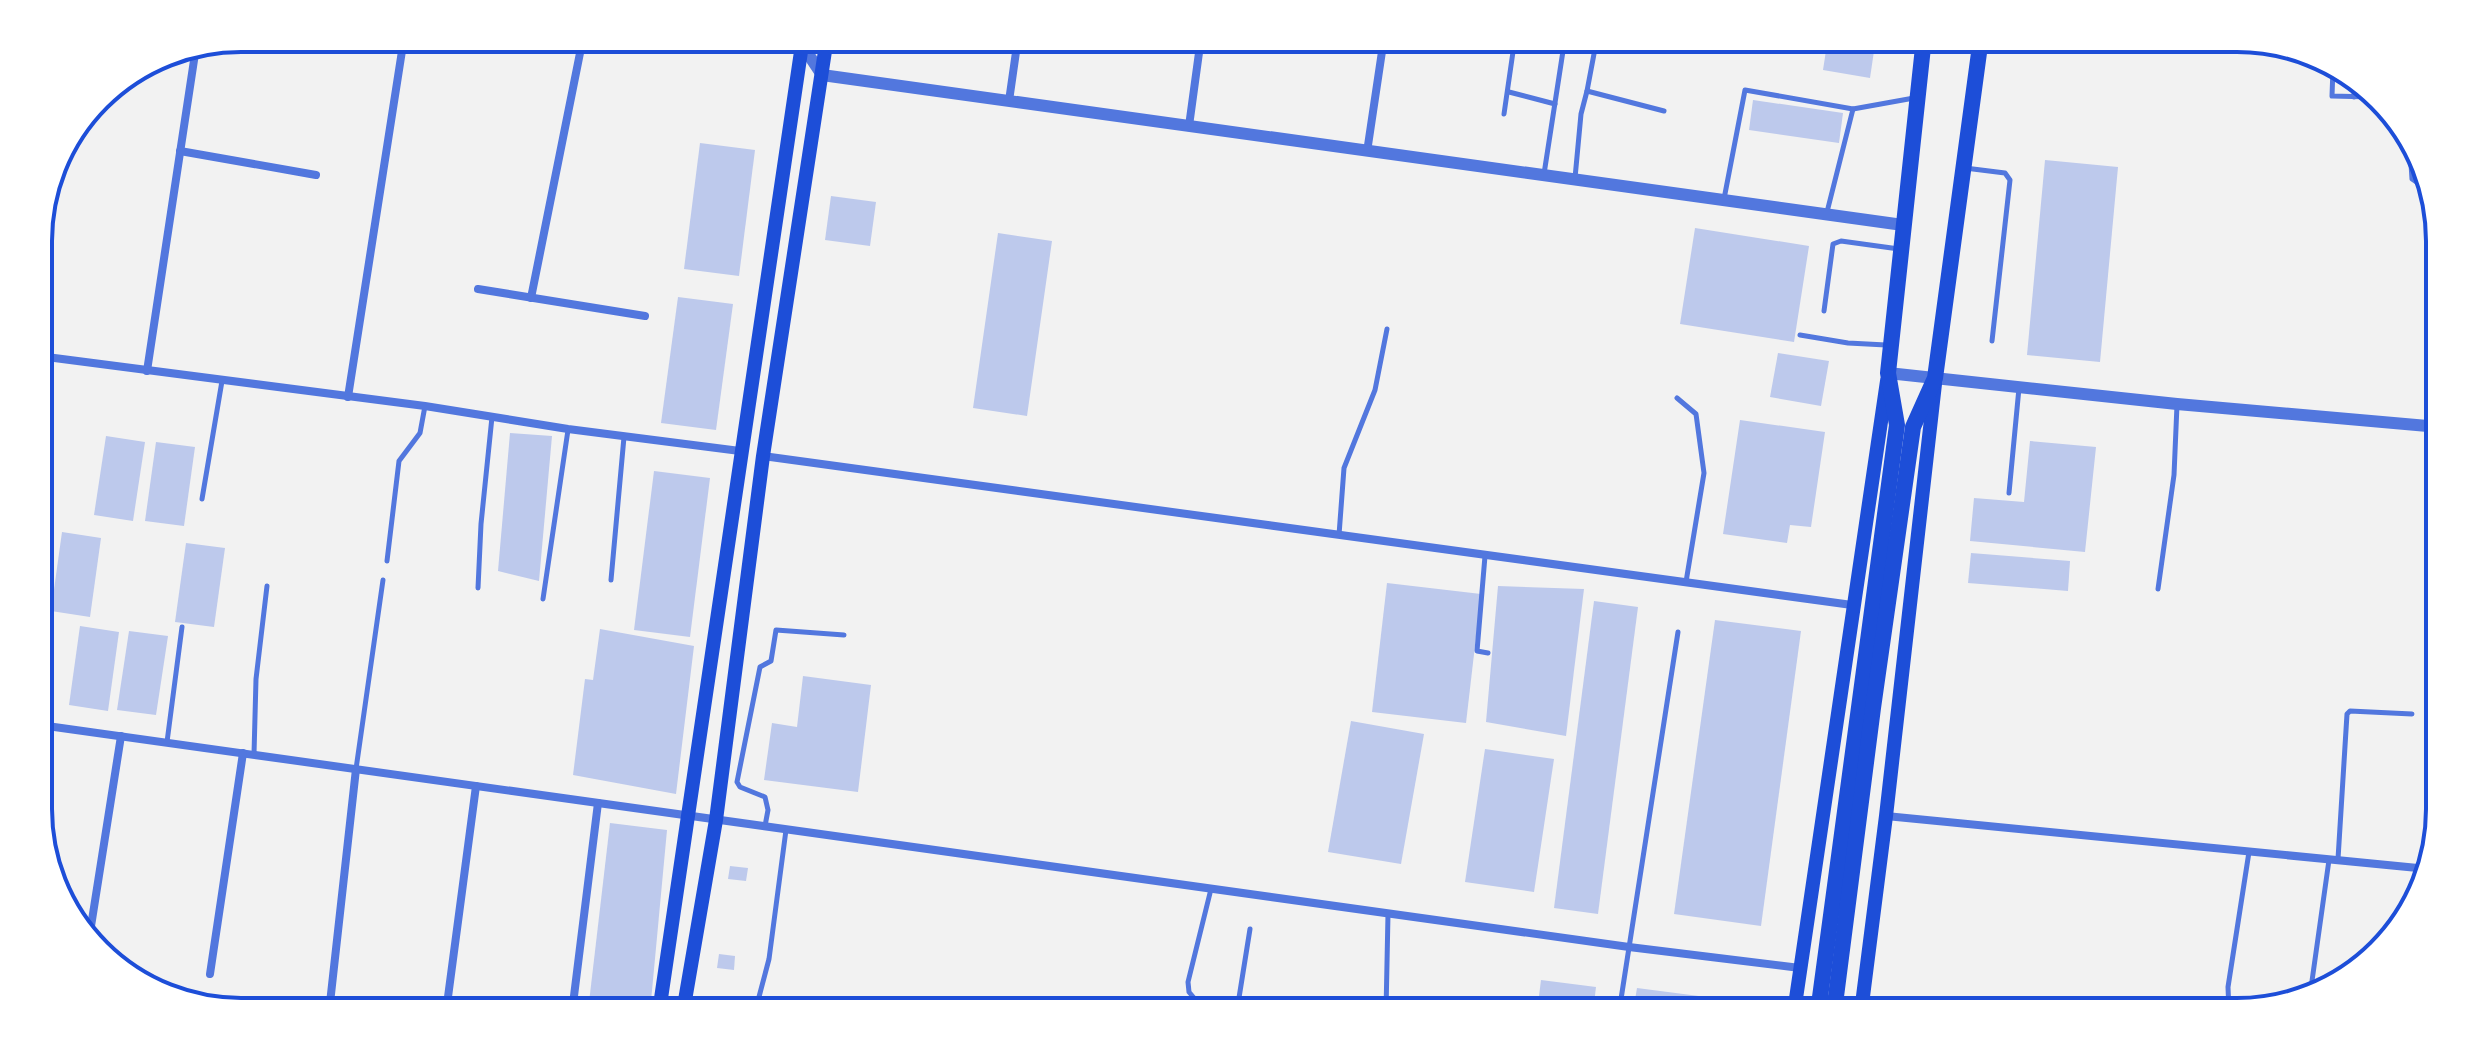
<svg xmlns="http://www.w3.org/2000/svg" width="2478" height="1050" font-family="'Libre Baskerville',serif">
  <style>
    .building { fill: #bdc9ec }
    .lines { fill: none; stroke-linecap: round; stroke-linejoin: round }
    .service { stroke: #5277de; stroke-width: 5 }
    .minor { stroke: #5277de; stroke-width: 8 }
    .tertiary { stroke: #5277de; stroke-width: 12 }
    .secondary { stroke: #1d4ed8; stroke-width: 14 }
    .primary { stroke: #1d4ed8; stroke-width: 16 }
    .rim { fill: none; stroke: #1d4ed8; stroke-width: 4 }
  </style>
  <rect width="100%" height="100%" fill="#f2f2f2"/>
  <g class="building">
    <path d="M1827,44L1874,51L1870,78L1823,70Z"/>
    <path d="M1753,100L1843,113L1839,143L1749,130Z"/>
    <path d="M700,143L755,150L739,276L684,269Z"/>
    <path d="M2045,160L2118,167L2100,362L2027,355Z"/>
    <path d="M831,196L876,202L870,246L825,240Z"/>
    <path d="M1695,228L1809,246L1794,342L1680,324Z"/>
    <path d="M998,233L1052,241L1027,416L973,408Z"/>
    <path d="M678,297L733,304L716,430L661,423Z"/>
    <path d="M1778,353L1829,361L1821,406L1770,397Z"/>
    <path d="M1740,420L1825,432L1811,527L1790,525L1787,543L1723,534Z"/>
    <path d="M510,433L552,436L539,581L498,571Z"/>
    <path d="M106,436L145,442L133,521L94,515Z"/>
    <path d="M2030,441L2096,447L2085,552L1970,541L1974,498L2024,502Z"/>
    <path d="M156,442L195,447L184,526L145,521Z"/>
    <path d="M654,471L710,478L690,637L634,630Z"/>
    <path d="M62,532L101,538L90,617L51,611Z"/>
    <path d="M186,543L225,548L214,627L175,622Z"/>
    <path d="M1971,553L2070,561L2068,591L1968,583Z"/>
    <path d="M1387,583L1481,594L1466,723L1372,712Z"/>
    <path d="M1498,586L1584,589L1566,736L1486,722Z"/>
    <path d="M1594,601L1638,607L1598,914L1554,908Z"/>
    <path d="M1715,620L1801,631L1761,926L1674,914Z"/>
    <path d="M80,626L119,632L108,711L69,705Z"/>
    <path d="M600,629L694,646L676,794L573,775L585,679L593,680Z"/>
    <path d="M129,631L168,636L156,715L117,710Z"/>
    <path d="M803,676L871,685L858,792L764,780L772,723L797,727Z"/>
    <path d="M1351,721L1424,734L1401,864L1328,852Z"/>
    <path d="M1485,749L1554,759L1534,892L1465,882Z"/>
    <path d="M610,823L667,830L650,1012L588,1011Z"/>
    <path d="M730,866L748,868L746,881L728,879Z"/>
    <path d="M719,954L735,956L734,970L717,968Z"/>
    <path d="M1541,980L1596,987L1593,1012H1537Z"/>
    <path d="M1637,988L1745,1002L1744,1012H1633Z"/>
    <path d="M711,997L729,999L728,1012H709Z"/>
  </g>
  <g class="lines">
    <g class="service">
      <path d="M2333,68L2332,96L2372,97"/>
      <path d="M1587,91L1597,38"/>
      <path d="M1509,92L1555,104"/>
      <path d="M2354,97V84"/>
      <path d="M1504,114L1515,38"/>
      <path d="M2410,148L2412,179L2428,190"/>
      <path d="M1965,168L2005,173L2010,180L1992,341"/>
      <path d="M1544,174L1565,38"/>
      <path d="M1575,178L1581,114L1587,91L1664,111"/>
      <path d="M1724,199L1745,90L1853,109L1914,98"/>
      <path d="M1827,212L1853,109"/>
      <path d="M1824,311L1833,244L1841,241L1899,249"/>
      <path d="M1800,335L1848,343L1886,345"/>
      <path d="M1677,398L1696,414L1704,473L1686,582"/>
      <path d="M2009,493L2019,388"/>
      <path d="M202,499L222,381"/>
      <path d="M1339,535L1344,468L1375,390L1387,329"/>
      <path d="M1485,556L1477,651L1488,653"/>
      <path d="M387,561L399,461L420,433L425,406"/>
      <path d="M611,580L624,437"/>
      <path d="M478,588L481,524L492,417"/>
      <path d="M2158,589L2174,475L2177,405"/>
      <path d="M543,599L568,430"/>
      <path d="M167,742L182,627"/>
      <path d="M254,754L256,679L267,586"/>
      <path d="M356,769L383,580"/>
      <path d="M765,826L768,810L765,797L740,787L737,782L760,667L771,661L776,630L844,635"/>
      <path d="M2338,859L2347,714L2350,711L2412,714"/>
      <path d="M1211,889L1188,982L1189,992L1199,1004L1235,1009L1238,1004L1250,929"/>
      <path d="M2311,988L2329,860"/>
      <path d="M755,1012L769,959L786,830"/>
      <path d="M1386,1012L1388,914"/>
      <path d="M1619,1012L1678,632"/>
      <path d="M2229,1012L2228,987L2249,852"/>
    </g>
    <g class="minor">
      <path d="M1009,101L1018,38"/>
      <path d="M1189,126L1201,38"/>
      <path d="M180,151L316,175"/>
      <path d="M1367,152L1384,38"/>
      <path d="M478,289L645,316"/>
      <path d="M531,298L583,38"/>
      <path d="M39,356L425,406L568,429L740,451"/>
      <path d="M147,371L196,47"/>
      <path d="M348,397L404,38"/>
      <path d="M763,456L1852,605"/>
      <path d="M40,725L1629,947L1800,968"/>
      <path d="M1886,816L2428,869"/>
      <path d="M89,939L121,736"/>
      <path d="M210,974L243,753"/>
      <path d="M329,1012L356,769"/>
      <path d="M446,1012L476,786"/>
      <path d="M572,1012L598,803"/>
    </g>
    <g class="tertiary">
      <path d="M799,40L822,75L1903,225"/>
      <path d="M1888,373L2177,404L2439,427"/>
    </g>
    <g class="secondary">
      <path d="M659,1012L803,38"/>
      <path d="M683,1012L716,820L763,456L827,38"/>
      <path d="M1794,1012L1887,381"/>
      <path d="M1861,1012L1886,816L1935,384"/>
    </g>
    <g class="primary">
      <path d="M1818,1012L1897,425L1888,373L1924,38"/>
      <path d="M1834,1012L1873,708L1913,427L1935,378L1981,38"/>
    </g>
  </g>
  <path d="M0 0H2478V1050H0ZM241 52H2237A189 189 0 0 1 2426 241V809A189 189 0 0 1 2237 998H241A189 189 0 0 1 52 809V241A189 189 0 0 1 241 52Z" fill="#fff" fill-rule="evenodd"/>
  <path class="rim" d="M241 52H2237A189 189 0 0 1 2426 241V809A189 189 0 0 1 2237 998H241A189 189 0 0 1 52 809V241A189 189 0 0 1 241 52Z"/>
</svg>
